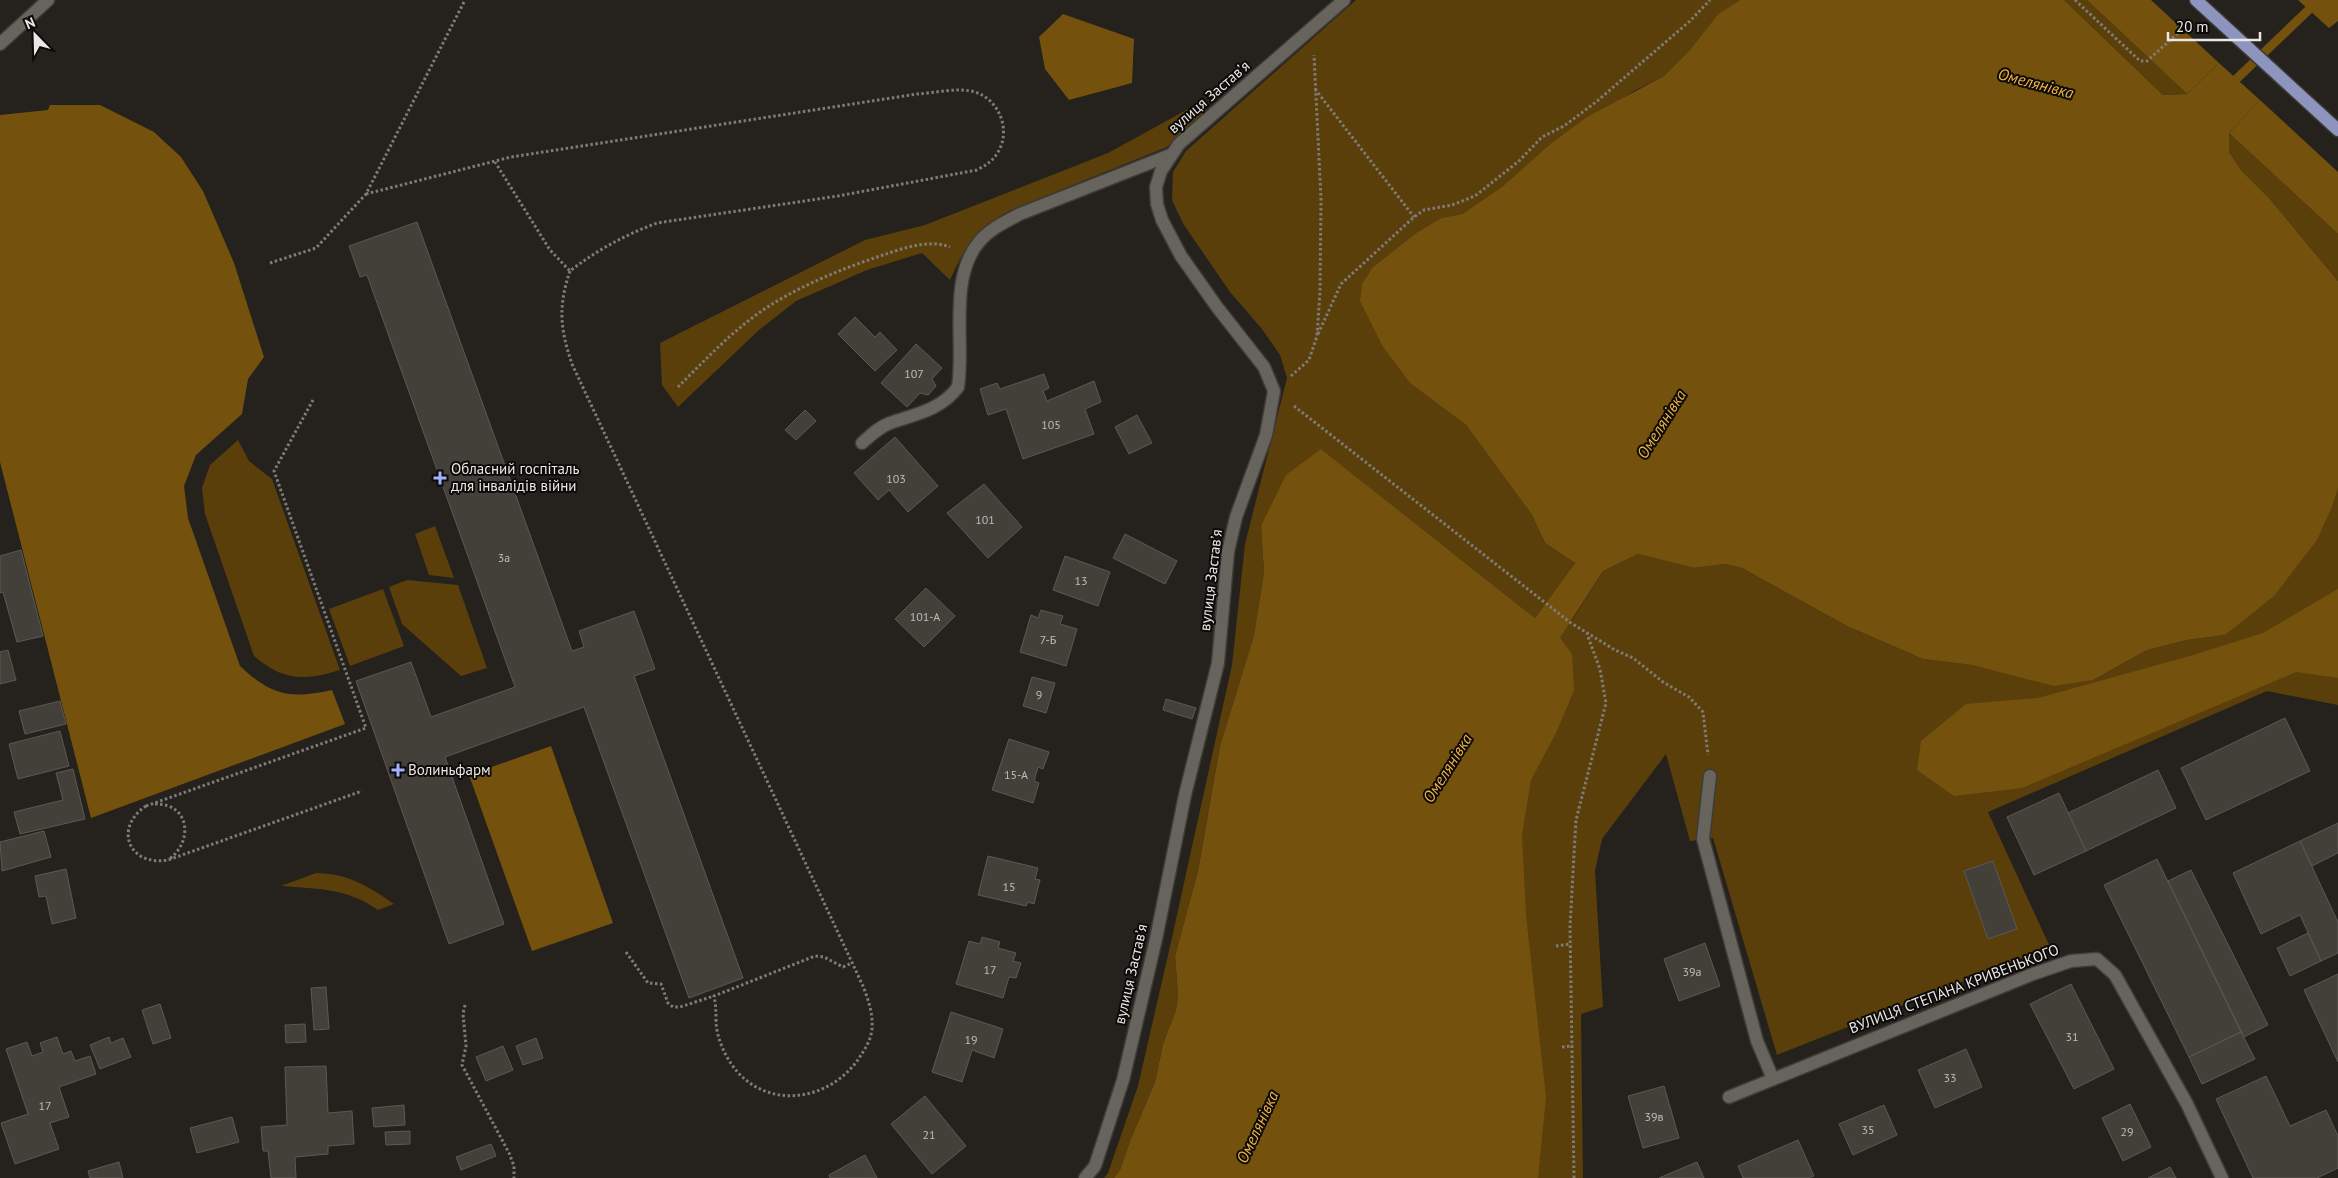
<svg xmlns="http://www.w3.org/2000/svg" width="2338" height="1178" font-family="'PT Sans',sans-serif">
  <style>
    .green { fill: #5a3f0b }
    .forest { fill: #74520d }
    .water { fill: #74510c }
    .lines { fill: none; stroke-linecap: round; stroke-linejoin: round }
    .stream { stroke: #74510c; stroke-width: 9 }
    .building { fill: #43403a; stroke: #5c5953 }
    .lane-casing { stroke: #3e3b38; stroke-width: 15 }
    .street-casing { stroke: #3e3b38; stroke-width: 15 }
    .primary-casing { stroke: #3e3b38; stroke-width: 15 }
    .path { stroke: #7f7c78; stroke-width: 3; stroke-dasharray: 2.5 2.5; stroke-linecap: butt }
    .lane { stroke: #67645e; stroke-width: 12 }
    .street { stroke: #67645e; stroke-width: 12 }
    .primary { stroke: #8d94bd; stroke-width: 12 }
    .poi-dot { fill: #a4b2fc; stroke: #0c0b09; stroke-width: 2 }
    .labels { text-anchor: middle; stroke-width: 4; stroke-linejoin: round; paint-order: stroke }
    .number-label { font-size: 12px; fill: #c0bdba }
    .street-label { font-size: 15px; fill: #eae7e4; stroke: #0c0b09 }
    .poi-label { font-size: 15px; fill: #eae7e4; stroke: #0c0b09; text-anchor: start }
    .water-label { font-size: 16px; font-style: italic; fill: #f2b443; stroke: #0c0b09 }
  </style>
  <rect width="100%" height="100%" fill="#25211c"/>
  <g class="green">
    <path d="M1356,0H1740L1718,14L1689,51L1664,76L1634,91L1549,145L1503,186L1462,214L1441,218L1416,233L1373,267L1411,384L1466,425L1532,515L1545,543L1575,563L1535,618L1322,450L1261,526L1264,572L1254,635L1220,746L1198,871L1175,956L1178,995L1176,1010L1163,1044L1155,1082L1130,1141L1120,1170L1114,1178H1104L1108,1173L1138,1086L1171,942L1232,665L1245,544L1287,378L1280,355L1262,329L1230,292L1184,225L1177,211L1172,200L1173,172L1186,151Z"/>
    <path d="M2064,0H2087L2187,94L2163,95Z"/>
    <path d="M1201,102L1206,113L1167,147L1011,210C975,230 967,243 950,280L922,253L867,270L796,301L759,330L678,407L662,385L660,343L865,240L925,225L1108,153Z"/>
    <path d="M2229,133L2338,234V281L2269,198L2241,170L2229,152Z"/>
    <path d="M238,440L249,461L272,479L340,670C304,681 283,681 254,656L205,514L202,488L210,465Z"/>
    <path d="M2338,488V705L2267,691L1988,812L2050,947L1777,1055L1713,838L1690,841L1666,754L1602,839L1595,871L1603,1007L1581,1014L1583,1178H1526L1503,854L1551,638L1571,622L1603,571L1638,554L1694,568L1725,564L1742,568L1847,626L1923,659L1972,665L2003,672L2093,680L2147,650L2187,640L2225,635Z"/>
    <path d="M435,526L454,578L429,575L415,534Z"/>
    <path d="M407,580L458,585L487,668L461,676L402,624L389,587Z"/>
    <path d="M383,589L404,646L350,666L329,609Z"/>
    <path d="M316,873C347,873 370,887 394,904L378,910C347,888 318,889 281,886Z"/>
  </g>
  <g class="forest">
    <path d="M2087,0H2151L2219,63L2187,94Z"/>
    <path d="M2260,100L2338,172V234L2229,133Z"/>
    <path d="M50,105H100L154,132L181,157L203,191L234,263L264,357L248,379L242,414L196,455L184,486L188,518L240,666C272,696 289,699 332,690L345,724L91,818L0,462V115L48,110Z"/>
    <path d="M2338,589V678L2296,672L2022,788L1954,796L1917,770L1921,741L1966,704L2038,698L2190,656L2263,633Z"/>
    <path d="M551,746L613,923L532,951L469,775Z"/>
  </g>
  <g class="water">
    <path d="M1740,0H2064L2163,95L2187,94L2219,63L2260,100L2229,133V152L2241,170L2269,198L2338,281V488L2331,509L2317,540L2274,596L2225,635L2187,640L2147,650L2093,680L2054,686L1972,665L1923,659L1847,626L1742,568L1725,564L1694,568L1638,554L1603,571L1560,638L1572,654L1574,690L1557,731L1531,780L1522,835L1526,915L1546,1097L1538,1178H1114L1120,1170L1130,1141L1155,1082L1163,1044L1176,1010L1178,995L1175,956L1198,871L1220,746L1254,635L1264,572L1261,526L1286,475L1321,449L1535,618L1575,563L1545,543L1532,515L1466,425L1411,384L1383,347L1360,301L1362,284L1373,267L1416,233L1441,218L1462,214L1503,186L1549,145L1587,117L1664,76L1689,51L1718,14Z"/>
    <path d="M2298,0H2338V21L2329,28Z"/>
    <path d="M1063,14L1134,39L1132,83L1069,100L1045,69L1039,37Z"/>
  </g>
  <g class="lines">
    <path class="stream" d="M2228,87L2319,0"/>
  </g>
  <g class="building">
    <path d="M417,222L572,651L584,647L579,631L634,611L655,669L634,676L743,978L689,998L584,707L445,757L504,924L449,944L356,681L411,662L431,717L515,687L367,275L360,277L349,246Z"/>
    <path d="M855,317L875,337L880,332L897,350L875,371L838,334Z"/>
    <path d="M916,344L942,368L932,379L936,386L928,395L920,393L907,407L881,383Z"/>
    <path d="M1044,374L1049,388L1043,391L1047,401L1094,381L1101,402L1085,409L1094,434L1023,459L1006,409L988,415L980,389L997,383L1000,389Z"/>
    <path d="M805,410L816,421L796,440L785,430Z"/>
    <path d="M1137,415L1152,443L1129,454L1115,427Z"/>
    <path d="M895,437L938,486L908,512L889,490L878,500L854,473Z"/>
    <path d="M984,484L1022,527L988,558L947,513Z"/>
    <path d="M1125,534L1177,561L1165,584L1113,558Z"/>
    <path d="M21,550L43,636L17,642L3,592L0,593V556Z"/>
    <path d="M1065,556L1110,572L1098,606L1053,590Z"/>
    <path d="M926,588L955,616L924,647L895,619Z"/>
    <path d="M1041,610L1063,616L1060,624L1077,629L1066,666L1020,652L1031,615L1038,618Z"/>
    <path d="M8,650L16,680L0,684V652Z"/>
    <path d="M1032,677L1055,683L1046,713L1023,706Z"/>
    <path d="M1166,699L1196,708L1192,719L1163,710Z"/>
    <path d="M60,701L66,724L25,734L19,711Z"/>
    <path d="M2285,718L2310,771L2206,820L2181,768Z"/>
    <path d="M60,731L69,766L18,779L9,744Z"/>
    <path d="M1009,739L1049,752L1043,769L1038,767L1034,781L1039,783L1033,803L992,790Z"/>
    <path d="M73,769L85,819L20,834L14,812L63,800L56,773Z"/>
    <path d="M2158,770L2176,808L2086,851L2068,813Z"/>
    <path d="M2059,793L2086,851L2034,875L2007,817Z"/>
    <path d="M2338,823V853L2312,866L2300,841Z"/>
    <path d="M44,831L51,857L2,871L0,842Z"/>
    <path d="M2300,841L2338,922V953L2321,961L2300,915L2261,934L2233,873Z"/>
    <path d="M988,856L1038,868L1035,879L1040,880L1034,904L1028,902L1026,906L978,895Z"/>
    <path d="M2157,859L2241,1032L2189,1057L2104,885Z"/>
    <path d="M1993,861L2017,929L1988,939L1964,871Z"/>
    <path d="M66,869L76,918L52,924L46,896L39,897L35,876Z"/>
    <path d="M2191,870L2268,1025L2244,1037L2168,881Z"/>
    <path d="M2308,933L2321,961L2290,976L2277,948Z"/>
    <path d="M982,937L1000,942L998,948L1016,953L1013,961L1021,963L1016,978L1009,977L1003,998L956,984L969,941L980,944Z"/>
    <path d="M1705,943L1720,986L1679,1001L1664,959Z"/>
    <path d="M2338,974V1062L2304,990Z"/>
    <path d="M2071,984L2114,1069L2074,1089L2030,1004Z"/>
    <path d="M326,987L329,1029L314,1030L311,988Z"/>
    <path d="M160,1004L171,1038L153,1044L142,1010Z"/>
    <path d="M951,1012L1003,1029L994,1058L972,1050L962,1082L932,1072Z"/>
    <path d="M305,1024L306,1042L286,1043L285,1025Z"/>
    <path d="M2241,1032L2255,1059L2202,1084L2189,1057Z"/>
    <path d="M57,1037L63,1054L71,1051L75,1061L90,1056L96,1074L59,1087L69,1117L50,1123L59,1149L15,1164L1,1123L28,1114L6,1049L27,1042L32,1056L43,1052L40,1043Z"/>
    <path d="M109,1037L111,1043L123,1038L131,1057L100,1069L90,1045Z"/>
    <path d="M536,1038L543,1058L523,1065L516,1046Z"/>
    <path d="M503,1046L513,1070L486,1081L476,1057Z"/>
    <path d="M1966,1049L1982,1087L1935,1108L1918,1070Z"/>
    <path d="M326,1066L328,1113L352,1111L354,1144L328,1146V1154L295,1157L296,1178H271L268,1151H263L261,1127L287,1125L285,1067Z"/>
    <path d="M2266,1076L2290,1126L2326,1110L2338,1136V1168L2317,1178H2253L2216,1099Z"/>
    <path d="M1664,1086L1679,1138L1643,1148L1628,1096Z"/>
    <path d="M925,1096L966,1146L932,1174L891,1124Z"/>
    <path d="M2130,1104L2151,1147L2123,1161L2102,1118Z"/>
    <path d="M404,1105L405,1125L374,1127L372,1108Z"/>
    <path d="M1884,1105L1897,1135L1853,1155L1839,1124Z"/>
    <path d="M232,1117L239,1142L197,1153L190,1128Z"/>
    <path d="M410,1131V1144L386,1145L385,1132Z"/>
    <path d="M1798,1140L1814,1176L1808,1178H1743L1738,1166Z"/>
    <path d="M491,1144L496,1156L461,1170L456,1157Z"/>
    <path d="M865,1155L877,1178H830L829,1175Z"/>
    <path d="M119,1162L123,1178H90L88,1171Z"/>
    <path d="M1697,1162L1704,1178H1659Z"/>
    <path d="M2170,1167L2176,1178H2148Z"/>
  </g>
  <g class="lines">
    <g class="lane-casing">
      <g id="lane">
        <path d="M862,443C871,435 879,427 890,423C916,414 941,410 958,387C965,343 948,279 979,242C990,229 1005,222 1020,214L1170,155"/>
        <path d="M1710,776L1703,839L1757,1041L1773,1079"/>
      </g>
    </g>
    <g class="street-casing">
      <g id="street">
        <path d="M0,44L48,0"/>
        <path d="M1729,1097L2033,974L2071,961L2097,959L2115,975L2187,1104L2222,1178"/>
        <path d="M1085,1178L1095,1166L1123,1080L1156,939L1185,795L1218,663L1228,552L1236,517L1266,435L1274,391L1264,367L1217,307L1181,256L1162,220L1157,204L1156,187L1161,171L1179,144L1344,0"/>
      </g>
    </g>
    <g class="primary-casing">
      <path id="primary" d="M2196,0L2338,130"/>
    </g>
    <g class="path">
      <path d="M2075,0L2140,61H2147L2187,25"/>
      <path d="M1315,89L1414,217"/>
      <path d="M366,194L511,157L917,94C935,93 958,87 975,92C1000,100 1011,131 998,152C993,161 986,165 977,170L838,196L657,223C625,235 597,250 570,271L550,250L495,162"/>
      <path d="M270,263L316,248L366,194L465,0"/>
      <path d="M570,271C558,306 560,329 572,364L863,986C868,999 873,1013 872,1027C872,1037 866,1048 861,1055C833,1101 766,1113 732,1065C724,1054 717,1037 716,1023C716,1013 716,1005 714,996L815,956L824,957L843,967L852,963"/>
      <path d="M1318,334L1341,284L1414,217L1424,210L1452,205L1475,196L1519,161L1542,137L1564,126L1596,102L1690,21L1710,0"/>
      <path d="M1291,376L1309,360L1317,336L1320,291L1321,199L1314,55"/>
      <path d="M678,387C706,359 735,328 769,306C804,284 844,268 883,255C904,248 929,239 950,247"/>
      <path d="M1294,406L1571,623L1615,650L1633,658L1663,682L1689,697L1703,712L1708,755"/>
      <path d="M155,804C190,803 194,842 168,860"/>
      <path d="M146,806L366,728L274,471L313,400"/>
      <path d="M146,806C113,828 129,867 168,860L362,791"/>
      <path d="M1556,946L1570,944"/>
      <path d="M626,952L648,983L661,984L668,1003L673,1007H680L714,996"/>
      <path d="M465,1005L463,1014L466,1046L462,1065L509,1153L514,1166V1178"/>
      <path d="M1562,1047L1573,1046"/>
      <path d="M1574,1178L1570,927L1574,854L1576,820L1606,703L1600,669L1587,634"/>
    </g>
    <use href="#lane" class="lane"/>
    <use href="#street" class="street"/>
    <use href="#primary" class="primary"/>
  </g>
  <g class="poi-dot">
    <path d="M437.5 470.5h5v5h5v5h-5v5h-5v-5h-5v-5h5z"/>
    <path d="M395.5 762.5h5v5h5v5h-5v5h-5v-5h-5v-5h5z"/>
  </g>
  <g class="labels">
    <g class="number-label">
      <text x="914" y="378">107</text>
      <text x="1051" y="429">105</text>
      <text x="896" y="483">103</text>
      <text x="985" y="524">101</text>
      <text x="504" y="562">3а</text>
      <text x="1081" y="585">13</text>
      <text x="925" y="621">101-А</text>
      <text x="1048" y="644">7-Б</text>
      <text x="1039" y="699">9</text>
      <text x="1016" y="779">15-А</text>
      <text x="1009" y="891">15</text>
      <text x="990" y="974">17</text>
      <text x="1692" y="976">39а</text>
      <text x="2072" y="1041">31</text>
      <text x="971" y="1044">19</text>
      <text x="1950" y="1082">33</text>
      <text x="45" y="1110">17</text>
      <text x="1654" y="1121">39в</text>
      <text x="1868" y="1134">35</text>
      <text x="2127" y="1136">29</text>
      <text x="929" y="1139">21</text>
    </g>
    <g class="street-label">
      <text transform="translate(1209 97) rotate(-41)" y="5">вулиця Заставʼя</text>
      <text transform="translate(1211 580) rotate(-83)" y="5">вулиця Заставʼя</text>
      <text transform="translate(1131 974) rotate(-77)" y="5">вулиця Заставʼя</text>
      <text transform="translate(1954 989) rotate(-21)" y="5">ВУЛИЦЯ СТЕПАНА КРИВЕНЬКОГО</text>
    </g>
    <g class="poi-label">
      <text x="451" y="474">Обласний госпіталь<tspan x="451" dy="17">для інвалідів війни</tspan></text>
      <text x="408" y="775">Волиньфарм</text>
    </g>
    <g class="water-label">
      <text transform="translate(2036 83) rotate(15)" y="6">Омелянівка</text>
      <text transform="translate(1661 424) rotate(-58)" y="6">Омелянівка</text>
      <text transform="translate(1447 768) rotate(-58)" y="6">Омелянівка</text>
      <text transform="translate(1257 1127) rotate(-65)" y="6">Омелянівка</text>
    </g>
  </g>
  <g transform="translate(35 35) rotate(337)" stroke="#0c0b09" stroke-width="4" paint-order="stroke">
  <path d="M0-4L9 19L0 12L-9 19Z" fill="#eae7e4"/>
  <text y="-8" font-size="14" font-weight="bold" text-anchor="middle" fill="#eae7e4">N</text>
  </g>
  <path d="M2168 32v8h92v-8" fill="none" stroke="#eae7e4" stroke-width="2.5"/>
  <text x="2176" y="32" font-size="15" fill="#eae7e4" stroke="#0c0b09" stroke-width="4" paint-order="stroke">20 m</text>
</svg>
